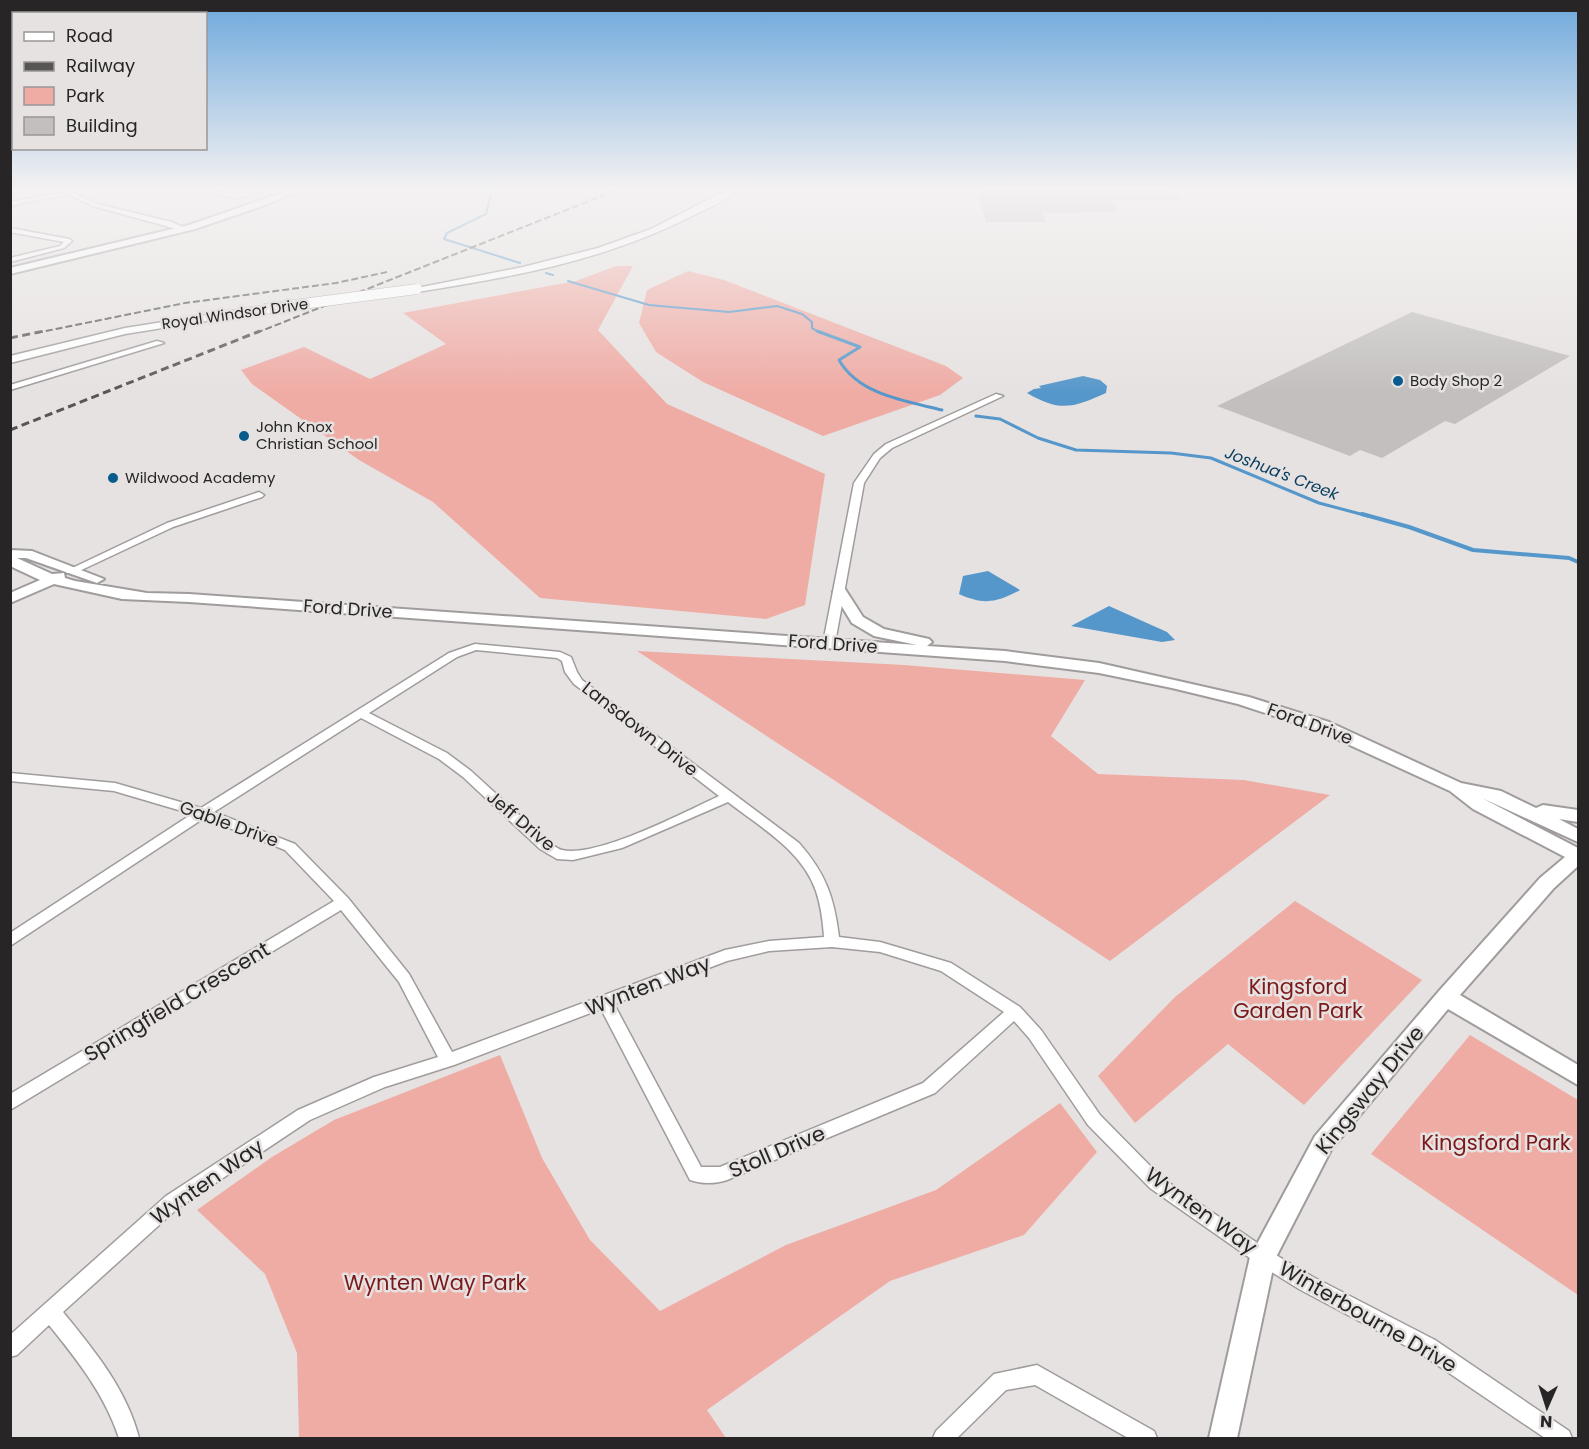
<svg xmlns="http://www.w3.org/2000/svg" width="1589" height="1449" font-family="Poppins,sans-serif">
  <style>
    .green { fill: #efaca5 }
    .water { fill: #5597ca }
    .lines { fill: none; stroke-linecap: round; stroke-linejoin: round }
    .stream-far2 { stroke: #5597ca; stroke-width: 2 }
    .stream-far1 { stroke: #5597ca; stroke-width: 3 }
    .stream { stroke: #5597ca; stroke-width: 4 }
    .building { fill: #c2bfbe }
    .street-casing { stroke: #a09c9c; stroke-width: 3 }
    .secondary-casing { stroke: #a09c9c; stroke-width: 4 }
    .primary-casing { stroke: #a09c9c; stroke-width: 3 }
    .street { fill: #fff; fill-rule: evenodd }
    .secondary { fill: #fff; fill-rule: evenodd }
    .primary { fill: #fff; fill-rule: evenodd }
    .rail-far1 { stroke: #585555; stroke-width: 2; stroke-dasharray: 7 3; stroke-linecap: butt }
    .rail { stroke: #585555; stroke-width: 3; stroke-dasharray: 8 4.5; stroke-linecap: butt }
    .primary-bridge-casing { stroke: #a09c9c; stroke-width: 11; stroke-linecap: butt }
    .primary-bridge { stroke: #fff; stroke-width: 10 }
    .poi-dot { fill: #085b8d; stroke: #e6e2e1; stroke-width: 2 }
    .labels { text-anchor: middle; stroke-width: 5; stroke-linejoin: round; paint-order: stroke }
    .far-street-label { font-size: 15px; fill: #272525; stroke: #e6e2e1 }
    .far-poi-label { font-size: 15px; fill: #272525; stroke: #e6e2e1; text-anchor: start }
    .far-water-label { font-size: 16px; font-style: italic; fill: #063c5e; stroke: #e6e2e1 }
    .street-label { font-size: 18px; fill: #272525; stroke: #e6e2e1 }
    .near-street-label { font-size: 21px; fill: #272525; stroke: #e6e2e1 }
    .near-park-label { font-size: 21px; fill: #7a181a; stroke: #e6e2e1 }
  </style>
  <rect width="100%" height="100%" fill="#e6e2e1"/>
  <g class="green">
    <path d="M616,266H633L598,330L667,404L825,474L805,605L766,619L540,598L433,502L359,460L252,384L241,370L304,347L370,379L446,344L403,313L576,281Z"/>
    <path d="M688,271L724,280L946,366L963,378L940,395L823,436L703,382L656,352L639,323L647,290Z"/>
    <path d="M637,651L904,665L1085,680L1051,736L1098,774L1244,780L1330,795L1110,961Z"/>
    <path d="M1295,901L1422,980L1304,1105L1228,1044L1135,1123L1098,1076L1175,997Z"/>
    <path d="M1470,1035L1578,1100V1295L1371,1154Z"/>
    <path d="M500,1055L542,1158L590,1240L660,1311L786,1245L936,1190L1060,1103L1097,1152L1024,1235L890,1281L707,1410L726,1438H299L297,1353L265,1274L197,1210L272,1157L334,1120Z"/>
  </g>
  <g class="water">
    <path d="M1083,376L1100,380L1107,386L1106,393C1074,407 1061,413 1027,393L1034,389L1041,388L1039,386Z"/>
    <path d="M988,571L1020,590C997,603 983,605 959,594L963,576Z"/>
    <path d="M1109,606L1167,632L1175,640L1162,642L1071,626Z"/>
  </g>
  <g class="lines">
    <g class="stream-far2">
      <path d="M492,190L486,214L447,233L444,239L520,263"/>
      <path d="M546,273L553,275"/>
      <path d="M568,281L649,305L729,312L777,306L802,314L812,322V328L820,333"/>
    </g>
    <g class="stream-far1">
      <path d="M817,331L860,347L839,360C859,395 906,401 942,410"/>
      <path d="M976,416L1000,419L1038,438L1076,450L1171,453L1211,458L1319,503L1368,516"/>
    </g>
    <path class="stream" d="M1362,514L1409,527L1473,550L1569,558L1578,562"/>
  </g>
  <g class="building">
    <path d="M976,190H1174L1181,200H1110L1117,212L1042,213L1046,222H986Z"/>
    <path d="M1412,312L1570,356L1455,424L1445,421L1382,458L1360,450L1350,456L1217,406Z"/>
  </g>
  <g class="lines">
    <g class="street-casing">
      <g id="street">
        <path d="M76,190V192L73,193L97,204L172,222L187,229L184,231L93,206L67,194L10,206V202Z"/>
        <path d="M197,190L237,194L257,190H267L237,198Z"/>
        <path d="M10,228L69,239L72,241L64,248L10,262V258L60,246L64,242L10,232Z"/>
        <path d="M157,341L164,343L10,390V385Z"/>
        <path d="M996,394L1003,396L892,448L880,458L864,483L835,643L829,646L825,645L823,643L854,483L874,454L886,444Z"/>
        <path d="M259,492L264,495L262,497L173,527L75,573H67L66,571L167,523Z"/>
        <path d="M475,644L560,652L571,657L577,672L582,680L799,843C826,874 834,897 839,937L880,942L951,963L1020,1007L1041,1030L1100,1115L1162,1178L1269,1251L1313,1277L1435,1340L1569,1431L1572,1438H1545L1421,1354L1299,1289L1257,1263L1150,1188L1088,1125L1029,1038L1014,1021L935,1093L727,1180C716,1184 701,1184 690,1180L601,1009L454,1065L385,1087L310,1120L178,1208L63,1312C94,1350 127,1390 139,1438H119C105,1395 78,1361 49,1325L17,1355L10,1357V1335L166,1196L298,1110L374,1077L438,1057L399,982L341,910L10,1110V1094L334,901L285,850L204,818L10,946V933L192,814L114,791L10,781V773L115,783L201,808L449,653ZM476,650L557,658L562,661L565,672L574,684L719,796C685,812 597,858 562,850C557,849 554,845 550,843L471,771L447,753L369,713L457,657ZM361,718L439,759L463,777L540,849L557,859L573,860L622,848L728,802C760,827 802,850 816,891C821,906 823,922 824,937L769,941L725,950L452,1052L409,974L348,898L295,844L214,812ZM832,947L880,952L941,971L1004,1012L923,1083L720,1167H701L614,1004L727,961L769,951Z"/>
        <path d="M1037,1365L1154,1431L1157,1438H1128L1035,1385L1006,1390L957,1438H933L936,1431L994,1374Z"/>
      </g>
    </g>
    <g class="secondary-casing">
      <g id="secondary">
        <path d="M290,190H301L265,205L195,229L10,274V268L189,225Z"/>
        <path d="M10,550L32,551L104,579L97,583L26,558H17L52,574L64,573L65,578L75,581L147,593L189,594L917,645L874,636L852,623L833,592L840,588L845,589L863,617L884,629L929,639L932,642L927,646L1005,651L1099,663L1249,697L1329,722L1461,783L1501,791L1536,808L1543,805L1578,810V822L1559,819L1578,829V842L1482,798L1578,848V866L1554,888L1460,995L1578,1065V1085L1448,1009L1331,1150L1275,1259L1237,1438H1209L1250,1257L1315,1136L1439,991L1540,878L1565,857L1473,809L1450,791L1317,730L1238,704L1172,688L1099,673L1005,661L189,602L122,599L54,584L10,603V593L40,580L10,566Z"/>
      </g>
    </g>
    <g class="primary-casing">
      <g id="primary">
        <path d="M727,190H737C726,201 708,208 694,215C607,260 513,277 417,292L412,289L523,267L598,248L651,229Z"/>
        <path d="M264,306L268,307V311L125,334L10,363V356L125,328Z"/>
      </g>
    </g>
    <use href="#street" class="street"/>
    <use href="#secondary" class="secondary"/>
    <use href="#primary" class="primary"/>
    <g class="rail-far1">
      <path d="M36,333L185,303L336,283L387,272"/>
      <path d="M256,333L617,190"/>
    </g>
    <g class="rail">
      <path d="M10,338L44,331"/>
      <path d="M10,430L260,331"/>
    </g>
    <g class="primary-bridge-casing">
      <path id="primary-bridge" d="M264,309L417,289"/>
    </g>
    <use href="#primary-bridge" class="primary-bridge"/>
  </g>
  <linearGradient id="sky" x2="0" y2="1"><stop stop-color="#6da8dc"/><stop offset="0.48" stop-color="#f4f2f2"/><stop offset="1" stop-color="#f4f2f2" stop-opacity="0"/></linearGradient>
  <rect width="1589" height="393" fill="url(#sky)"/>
  <g class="poi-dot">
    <circle cx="1398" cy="381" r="6"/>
    <circle cx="244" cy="436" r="6"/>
    <circle cx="113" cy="478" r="6"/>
  </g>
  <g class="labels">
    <g class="far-street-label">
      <text transform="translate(235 314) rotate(-8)" y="5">Royal Windsor Drive</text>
    </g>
    <g class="far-poi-label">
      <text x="1410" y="386">Body Shop 2</text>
      <text x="256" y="432">John Knox<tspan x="256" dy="17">Christian School</tspan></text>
      <text x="125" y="483">Wildwood Academy</text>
    </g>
    <g class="far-water-label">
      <text transform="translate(1282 473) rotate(21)" y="6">Joshua's Creek</text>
    </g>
    <g class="street-label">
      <text transform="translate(348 609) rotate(4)" y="6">Ford Drive</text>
      <text transform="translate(833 644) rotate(4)" y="6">Ford Drive</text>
      <text transform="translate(1310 724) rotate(20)" y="6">Ford Drive</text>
      <text transform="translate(640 729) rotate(38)" y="6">Lansdown Drive</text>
      <text transform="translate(521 821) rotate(40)" y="6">Jeff Drive</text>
      <text transform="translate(229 824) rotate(20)" y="6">Gable Drive</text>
    </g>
    <g class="near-street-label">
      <text transform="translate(648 986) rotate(-21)" y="7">Wynten Way</text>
      <text transform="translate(177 1002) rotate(-31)" y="7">Springfield Crescent</text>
      <text transform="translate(1370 1090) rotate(-51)" y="7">Kingsway Drive</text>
      <text transform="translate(777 1152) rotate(-23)" y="7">Stoll Drive</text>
      <text transform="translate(207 1182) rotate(-35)" y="7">Wynten Way</text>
      <text transform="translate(1201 1211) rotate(36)" y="7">Wynten Way</text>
      <text transform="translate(1368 1317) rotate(30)" y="7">Winterbourne Drive</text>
    </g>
    <g class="near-park-label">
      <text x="1298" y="994">Kingsford<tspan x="1298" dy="24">Garden Park</tspan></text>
      <text x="1496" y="1150">Kingsford Park</text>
      <text x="435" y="1290">Wynten Way Park</text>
    </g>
  </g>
  <rect width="1589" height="1449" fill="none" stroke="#272525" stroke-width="24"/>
  <rect x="12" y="12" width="195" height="138" fill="#e6e2e1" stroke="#9a9696" stroke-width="1.5"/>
  <rect x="24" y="32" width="30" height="9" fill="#ffffff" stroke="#9a9696" stroke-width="1.5"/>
  <text x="66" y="42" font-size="18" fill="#272525">Road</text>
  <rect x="24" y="62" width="30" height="9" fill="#585555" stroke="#9a9696" stroke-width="1.5"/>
  <text x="66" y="72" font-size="18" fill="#272525">Railway</text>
  <rect x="24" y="87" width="30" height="18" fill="#efaca5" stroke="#9a9696" stroke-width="1.5"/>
  <text x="66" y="102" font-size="18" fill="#272525">Park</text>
  <rect x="24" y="117" width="30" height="18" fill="#c2bfbe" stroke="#9a9696" stroke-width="1.5"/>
  <text x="66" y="132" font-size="18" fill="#272525">Building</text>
  <g transform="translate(1547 1407) rotate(183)" stroke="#e6e2e1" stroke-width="4.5" paint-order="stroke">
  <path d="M0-4.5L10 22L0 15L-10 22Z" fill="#272525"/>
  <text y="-9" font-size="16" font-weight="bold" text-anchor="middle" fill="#272525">N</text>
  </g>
</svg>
